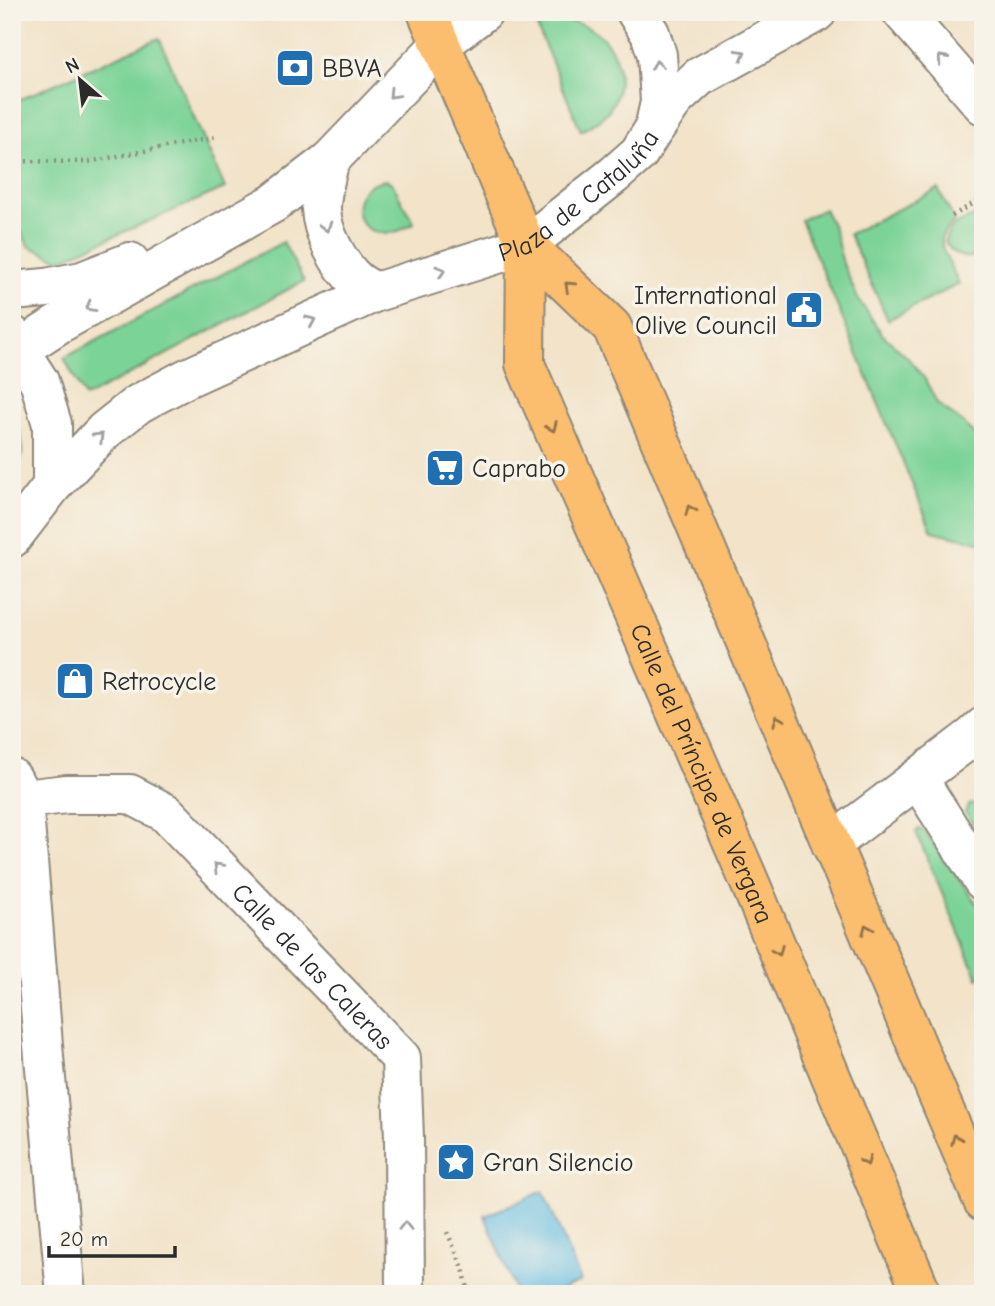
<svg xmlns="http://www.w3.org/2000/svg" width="995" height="1306" font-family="'Comic Neue',sans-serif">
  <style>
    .green { fill: #7cd397; stroke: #547f61; stroke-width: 2 }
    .water { fill: #67bde3; stroke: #497487; stroke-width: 2 }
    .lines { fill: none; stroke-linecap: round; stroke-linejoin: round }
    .minor-casing { stroke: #8e877a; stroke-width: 42 }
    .major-casing { stroke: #8e877a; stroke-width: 42 }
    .path { stroke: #8e877a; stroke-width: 4.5; stroke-dasharray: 2 5; stroke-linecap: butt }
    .minor { stroke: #fff; stroke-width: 38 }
    .major { stroke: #fbbd6e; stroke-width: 38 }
    .oneway { stroke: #a0a0a0 }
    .oneway2 { stroke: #93744c }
    .labels { text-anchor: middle; stroke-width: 7; stroke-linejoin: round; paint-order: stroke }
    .poi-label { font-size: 26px; fill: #2b2b2b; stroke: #f7f3e8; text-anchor: start }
    .street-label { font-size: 26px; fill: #2b2b2b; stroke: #f7f3e8 }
  </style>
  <rect width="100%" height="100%" fill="#f7f3e8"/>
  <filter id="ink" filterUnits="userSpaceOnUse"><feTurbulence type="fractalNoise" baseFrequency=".0143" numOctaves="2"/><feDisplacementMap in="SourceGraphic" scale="14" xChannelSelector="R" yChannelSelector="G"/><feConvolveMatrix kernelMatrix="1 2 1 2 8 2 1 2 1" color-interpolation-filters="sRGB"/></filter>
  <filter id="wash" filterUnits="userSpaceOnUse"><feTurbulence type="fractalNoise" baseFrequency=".00686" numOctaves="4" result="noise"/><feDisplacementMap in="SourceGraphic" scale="28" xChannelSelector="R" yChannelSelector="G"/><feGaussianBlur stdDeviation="1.57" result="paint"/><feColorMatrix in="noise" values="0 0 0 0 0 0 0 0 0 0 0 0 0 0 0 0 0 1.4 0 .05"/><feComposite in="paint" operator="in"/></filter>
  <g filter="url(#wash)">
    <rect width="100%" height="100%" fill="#f2e3c9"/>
    <g class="green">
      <path d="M555,22C560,22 566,21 571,22C611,27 631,74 611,107C604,118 592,125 581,131L537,27Z"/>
      <path d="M159,38L225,188L60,260L28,246L12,211V103Z"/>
      <path d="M386,180L392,183L414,223C408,226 401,231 394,232C350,242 344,184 386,180Z"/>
      <path d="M938,189L955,221L947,229L941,238L943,250L959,284L888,320L849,234Z"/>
      <path d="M824,209L834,229L843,264L858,299L883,335L907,357L925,379L937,403L964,424L983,443V543L932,531L801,220Z"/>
      <path d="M981,215L983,216V249L978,256C963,260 952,255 945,241C949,223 965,220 981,215Z"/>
      <path d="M283,242L304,281L85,398L64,358Z"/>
      <path d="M12,417C26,439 26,457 12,480Z"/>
      <path d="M970,804L983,807V839L965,812Z"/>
      <path d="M919,829L924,831L983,912V974L978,978L916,832Z"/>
    </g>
    <path class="water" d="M543,1191L581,1281L550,1294H517L485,1216Z"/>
  </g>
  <g filter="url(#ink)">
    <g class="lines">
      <g class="minor-casing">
        <g id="minor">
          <path d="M902,12L983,105"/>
          <path d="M655,128L674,100L699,77L817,12"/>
          <path d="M330,160C326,175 321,193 321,209C322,233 339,265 357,281C362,285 370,289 376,292"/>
          <path d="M12,291L46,288L82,281L130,262"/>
          <path d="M12,335L19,350L39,381L52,424V486"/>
          <path d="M12,354L57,325L274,203L330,160L440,45L483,12"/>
          <path id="s1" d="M12,538L52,486L104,431L138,404L187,378L376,292L526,245L614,175L639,153L654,129L660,102L657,55L650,33L636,12"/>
          <path d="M12,778L23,799L44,1057L66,1294"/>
          <path d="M918,779L983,881"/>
          <path id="s2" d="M23,799L67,794H130L166,813L401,1058L404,1138L405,1294"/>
          <path d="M831,844L972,737L983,727"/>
        </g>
      </g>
      <g class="major-casing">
        <g id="major">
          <path d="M427,12L526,245L612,327L983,1201"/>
          <path id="s3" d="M526,245L525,364L750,883L922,1294"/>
        </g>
      </g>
      <g class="path">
        <path d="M12,161L88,162L216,137"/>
        <path d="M952,216L983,198"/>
        <path d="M447,1232L463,1268L469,1294"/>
      </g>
      <use href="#minor" class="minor"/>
      <use href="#major" class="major"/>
    </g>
    <defs><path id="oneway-chevron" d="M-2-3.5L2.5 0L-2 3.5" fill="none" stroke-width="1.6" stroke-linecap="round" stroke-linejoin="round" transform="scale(1.75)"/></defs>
    <g class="oneway">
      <use href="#oneway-chevron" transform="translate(741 54) rotate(-29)"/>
      <use href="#oneway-chevron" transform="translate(942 59) rotate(-132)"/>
      <use href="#oneway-chevron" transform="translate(657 65) rotate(-98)"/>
      <use href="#oneway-chevron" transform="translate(393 94) rotate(134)"/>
      <use href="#oneway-chevron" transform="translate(326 227) rotate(75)"/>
      <use href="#oneway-chevron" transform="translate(441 271) rotate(-17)"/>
      <use href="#oneway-chevron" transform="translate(90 307) rotate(150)"/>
      <use href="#oneway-chevron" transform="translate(311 321) rotate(-24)"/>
      <use href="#oneway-chevron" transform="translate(99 437) rotate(-45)"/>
      <use href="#oneway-chevron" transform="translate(218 867) rotate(-134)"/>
      <use href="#oneway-chevron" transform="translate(405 1226) rotate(-90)"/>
    </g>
    <g class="oneway2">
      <use href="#oneway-chevron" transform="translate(569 286) rotate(-137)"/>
      <use href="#oneway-chevron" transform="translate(552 427) rotate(67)"/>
      <use href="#oneway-chevron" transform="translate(690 510) rotate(-113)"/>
      <use href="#oneway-chevron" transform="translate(778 720) rotate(-113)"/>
      <use href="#oneway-chevron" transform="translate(867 929) rotate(-113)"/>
      <use href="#oneway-chevron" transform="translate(778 951) rotate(67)"/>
      <use href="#oneway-chevron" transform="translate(956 1139) rotate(-113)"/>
      <use href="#oneway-chevron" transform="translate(866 1161) rotate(67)"/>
    </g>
  </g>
  <defs>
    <g id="bank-square" transform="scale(2.0125)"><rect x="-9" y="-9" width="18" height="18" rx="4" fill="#1f6fb2" stroke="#f7f3e8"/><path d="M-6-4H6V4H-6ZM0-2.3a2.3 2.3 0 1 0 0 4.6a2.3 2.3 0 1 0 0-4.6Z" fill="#fff"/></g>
    <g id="civic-square" transform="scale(2.0125)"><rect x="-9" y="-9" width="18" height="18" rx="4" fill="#1f6fb2" stroke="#f7f3e8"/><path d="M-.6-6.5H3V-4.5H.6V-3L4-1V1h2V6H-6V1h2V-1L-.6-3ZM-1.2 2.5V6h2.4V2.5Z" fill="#fff"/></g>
    <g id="supermarket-square" transform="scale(2.0125)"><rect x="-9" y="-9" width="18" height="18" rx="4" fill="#1f6fb2" stroke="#f7f3e8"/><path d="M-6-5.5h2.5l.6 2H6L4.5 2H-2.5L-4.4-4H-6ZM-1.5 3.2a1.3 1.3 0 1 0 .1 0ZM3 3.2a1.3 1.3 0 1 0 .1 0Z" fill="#fff"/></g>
    <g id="shop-square" transform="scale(2.0125)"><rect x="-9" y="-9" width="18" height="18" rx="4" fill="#1f6fb2" stroke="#f7f3e8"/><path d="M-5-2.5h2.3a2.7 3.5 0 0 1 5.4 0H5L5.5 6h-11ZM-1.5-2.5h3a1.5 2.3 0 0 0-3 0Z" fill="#fff"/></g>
    <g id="sight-square" transform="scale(2.0125)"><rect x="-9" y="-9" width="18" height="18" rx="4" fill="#1f6fb2" stroke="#f7f3e8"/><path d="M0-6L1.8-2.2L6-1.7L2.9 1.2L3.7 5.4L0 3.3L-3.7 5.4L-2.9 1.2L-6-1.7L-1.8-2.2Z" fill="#fff"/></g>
  </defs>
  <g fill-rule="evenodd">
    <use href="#bank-square" x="295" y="68"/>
    <use href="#civic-square" x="804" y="310"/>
    <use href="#supermarket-square" x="445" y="468"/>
    <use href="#shop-square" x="75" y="681"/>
    <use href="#sight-square" x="456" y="1162"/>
  </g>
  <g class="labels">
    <g class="poi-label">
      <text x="322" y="77">BBVA</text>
      <text x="777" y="304" text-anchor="end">International<tspan x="777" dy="30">Olive Council</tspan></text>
      <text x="472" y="477">Caprabo</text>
      <text x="102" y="690">Retrocycle</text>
      <text x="483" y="1171">Gran Silencio</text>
    </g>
    <g class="street-label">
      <text dy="9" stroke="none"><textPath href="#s1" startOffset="676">Plaza de Cataluña</textPath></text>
      <text dy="9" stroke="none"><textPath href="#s3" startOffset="565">Calle del Príncipe de Vergara</textPath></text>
      <text dy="9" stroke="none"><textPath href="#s2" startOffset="360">Calle de las Caleras</textPath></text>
    </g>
  </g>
  <rect width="995" height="1306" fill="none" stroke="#f7f3e8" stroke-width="42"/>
  <g transform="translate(80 80) rotate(332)" stroke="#f7f3e8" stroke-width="5" paint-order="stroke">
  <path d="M0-5L12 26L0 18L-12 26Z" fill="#2b2b2b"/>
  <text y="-10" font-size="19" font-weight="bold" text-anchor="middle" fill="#2b2b2b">N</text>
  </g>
  <path d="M49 1246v10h126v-10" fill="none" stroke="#2b2b2b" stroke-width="3.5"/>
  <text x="60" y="1246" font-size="21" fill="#2b2b2b" stroke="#f7f3e8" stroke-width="5" paint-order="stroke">20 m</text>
</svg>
